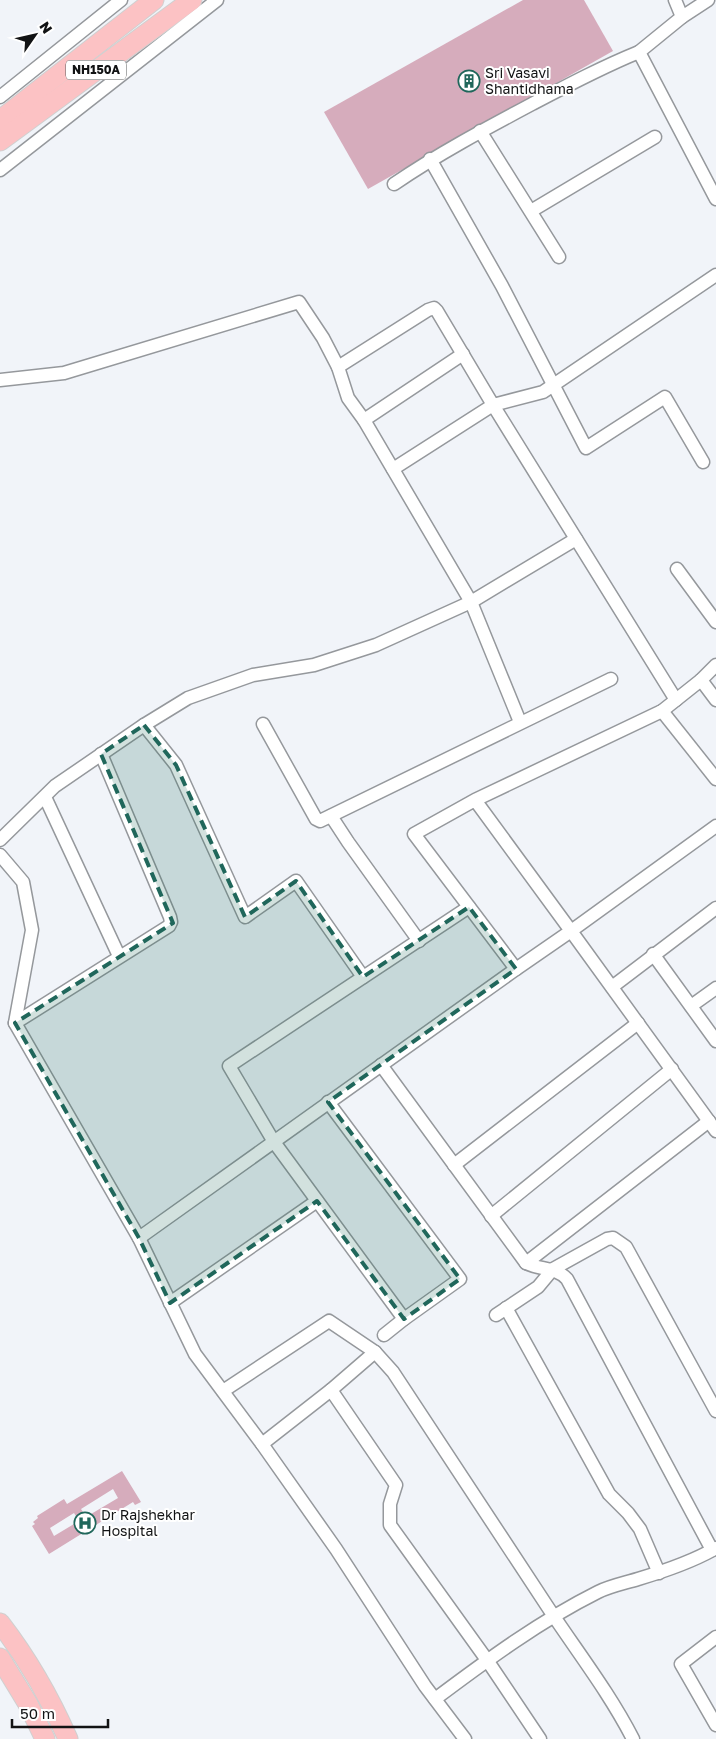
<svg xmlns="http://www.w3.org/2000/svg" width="716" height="1739" font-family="'Golos Text',sans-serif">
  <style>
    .building { fill: #d6acbc; fill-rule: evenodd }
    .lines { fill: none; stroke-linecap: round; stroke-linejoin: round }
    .minor-casing { stroke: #95989c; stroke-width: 15 }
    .highway-casing { stroke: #d0d0d0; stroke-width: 21 }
    .minor { stroke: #fff; stroke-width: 12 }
    .highway { stroke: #fcc2c4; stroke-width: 19 }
    .marked { fill: #20675b; fill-opacity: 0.2; stroke: #20675b; stroke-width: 4; stroke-dasharray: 10 6; stroke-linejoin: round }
    .labels { text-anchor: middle; stroke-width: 4; stroke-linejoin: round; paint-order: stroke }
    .shield { fill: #fff; stroke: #595a5a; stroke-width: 1 }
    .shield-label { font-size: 12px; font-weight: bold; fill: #121314 }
    .poi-label { font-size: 14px; fill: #121314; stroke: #fff; text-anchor: start }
  </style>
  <rect width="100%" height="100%" fill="#f1f4f9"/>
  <g class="building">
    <path d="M523,0H584L613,51L368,189L324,112Z"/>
    <path d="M122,1471L141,1502L135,1505L133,1502L49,1554L32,1526L35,1524L33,1522L38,1518L37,1516L64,1499L67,1504ZM113,1489L118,1498L86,1517L81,1509ZM74,1513L79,1521L54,1536L50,1528Z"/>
  </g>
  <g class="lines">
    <g class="minor-casing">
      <g id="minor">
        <path d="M675,0L682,17L639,52L716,199"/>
        <path d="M682,17L708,0"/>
        <path d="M0,97L121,0"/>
        <path d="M480,131L559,257"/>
        <path d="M430,159L502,286L586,448L665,397L703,462"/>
        <path d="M0,170L217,0"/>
        <path d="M394,184C438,154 485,129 532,104C568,85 602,67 639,52"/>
        <path d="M531,211L655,137"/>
        <path d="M338,367L428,310L434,308L437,311L493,405L676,700"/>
        <path d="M0,380L64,373L299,302L323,338L338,367L348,398L364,420L471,602L520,722"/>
        <path d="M364,420L463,354"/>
        <path d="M393,469L493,405L543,392L716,275"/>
        <path d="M677,569L716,622"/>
        <path d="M701,680L716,665"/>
        <path d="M662,711L716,779"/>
        <path d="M263,724L316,819L320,821L611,679"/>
        <path d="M144,725L188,698L253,675L314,665L376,645L471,602L576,539"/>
        <path d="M45,797L119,956"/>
        <path d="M475,800L571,931L516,969L414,834L475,800L662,711L701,680L716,700"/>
        <path d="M331,816L348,842L419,941"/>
        <path d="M716,826L571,931L716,1131"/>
        <path d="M0,840L55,786L144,725L176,765L245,917L296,881L363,977"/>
        <path d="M0,855L23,882L32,930L15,1023L139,1238L195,1354L262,1444L336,1549L425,1686L465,1739"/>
        <path d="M653,954L716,1041"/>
        <path d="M612,987L716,908"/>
        <path d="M691,1006L716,988"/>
        <path d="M15,1023L169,926L171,922L170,917L101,754"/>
        <path d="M381,1065L526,1263L709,1121"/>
        <path d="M328,1102L460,1279L404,1319L274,1142L229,1066L469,907"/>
        <path d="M454,1165L638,1023"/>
        <path d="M491,1216L672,1069"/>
        <path d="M139,1238L516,969"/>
        <path d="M526,1263C540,1270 556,1267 567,1279L712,1550"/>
        <path d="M170,1303L317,1201"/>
        <path d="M506,1308L609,1494L628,1513L640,1529L659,1573"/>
        <path d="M496,1315L538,1287L553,1269L607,1239L613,1238L626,1247L716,1411"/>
        <path d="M384,1335L404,1319"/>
        <path d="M331,1390L396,1485L390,1504V1525L487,1660L540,1739"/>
        <path d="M223,1391L329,1321L375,1352L393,1372C445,1452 498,1532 551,1612C579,1654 610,1694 633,1739"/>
        <path d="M262,1444L331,1390L375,1352"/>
        <path d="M716,1637L681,1664L716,1725"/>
        <path d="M435,1699C487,1660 540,1621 598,1592C610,1586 625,1583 638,1579C665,1571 692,1562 716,1548"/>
      </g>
    </g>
    <g class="highway-casing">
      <g id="highway">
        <path d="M0,120L154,0"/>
        <path d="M0,141L192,0"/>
        <path d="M0,1623C27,1658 50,1698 68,1739"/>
        <path d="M0,1658L28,1704L45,1739"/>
      </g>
    </g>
    <use href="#minor" class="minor"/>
    <use href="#highway" class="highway"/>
  </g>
  <path class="marked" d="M144,725L176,765L245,917L296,881L363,977L469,907L516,969L328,1102L460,1279L404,1319L317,1201L170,1303L139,1238L15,1023L173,923L101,754Z"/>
  <defs>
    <g id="building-ring" transform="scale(1.125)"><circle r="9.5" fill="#fff" stroke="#20675b" stroke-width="1.5"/><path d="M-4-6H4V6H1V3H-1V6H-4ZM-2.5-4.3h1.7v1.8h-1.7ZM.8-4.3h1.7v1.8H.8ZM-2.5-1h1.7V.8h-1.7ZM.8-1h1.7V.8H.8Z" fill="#20675b"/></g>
    <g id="hospital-ring" transform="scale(1.125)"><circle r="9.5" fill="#fff" stroke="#20675b" stroke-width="1.5"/><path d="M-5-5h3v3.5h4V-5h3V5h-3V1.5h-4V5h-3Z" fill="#20675b"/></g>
  </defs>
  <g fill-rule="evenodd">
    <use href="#building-ring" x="469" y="81"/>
    <use href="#hospital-ring" x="85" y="1523"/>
  </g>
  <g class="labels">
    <rect class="shield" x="66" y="60.5" width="60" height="19" rx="4"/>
    <g class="shield-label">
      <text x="96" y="74">NH150A</text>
    </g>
    <g class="poi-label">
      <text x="485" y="78">Sri Vasavi<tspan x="485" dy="16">Shantidhama</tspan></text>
      <text x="101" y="1520">Dr Rajshekhar<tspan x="101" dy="16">Hospital</tspan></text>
    </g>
  </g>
  <g transform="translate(35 35) rotate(56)" stroke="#ffffff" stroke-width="4" paint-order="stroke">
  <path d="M0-4L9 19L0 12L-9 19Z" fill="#121314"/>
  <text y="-8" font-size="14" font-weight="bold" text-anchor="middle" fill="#121314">N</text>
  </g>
  <path d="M12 1719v8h96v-8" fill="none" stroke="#121314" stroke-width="2.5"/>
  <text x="20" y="1719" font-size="15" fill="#121314" stroke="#ffffff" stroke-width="4" paint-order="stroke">50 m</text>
</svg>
